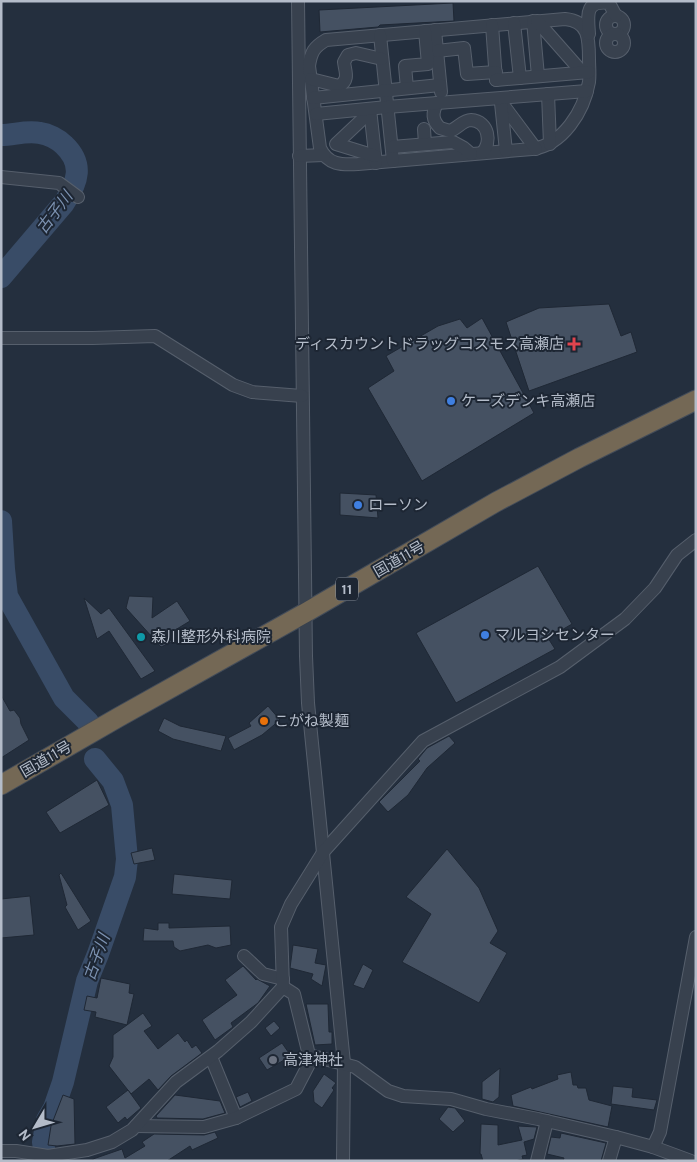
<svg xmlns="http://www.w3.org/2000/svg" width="697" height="1162" font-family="Overpass,'Noto Sans JP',sans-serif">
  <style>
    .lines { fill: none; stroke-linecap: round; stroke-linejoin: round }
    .river { stroke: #394c67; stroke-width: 22 }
    .building { fill: #455162; stroke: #1f2835 }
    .minor-casing { stroke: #565f6c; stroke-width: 14 }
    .highway-casing { stroke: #434c59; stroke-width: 21 }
    .minor { stroke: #38414e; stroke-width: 12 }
    .highway { stroke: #746855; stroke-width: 19 }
    .health-dot { fill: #e0444e; stroke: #1d2633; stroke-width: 2 }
    .shop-dot { fill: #3f7fe0; stroke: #1d2633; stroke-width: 2 }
    .culture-dot { fill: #0f9aa8; stroke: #1d2633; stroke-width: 2 }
    .food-dot { fill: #e8710a; stroke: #1d2633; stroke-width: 2 }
    .worship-dot { fill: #6b7280; stroke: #1d2633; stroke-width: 2 }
    .labels { text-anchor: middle; stroke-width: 4; stroke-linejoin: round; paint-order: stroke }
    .shield { fill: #1d2633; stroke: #878f9c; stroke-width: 1 }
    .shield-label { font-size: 14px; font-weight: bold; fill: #b4bcc9 }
    .poi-label { font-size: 15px; fill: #b4bcc9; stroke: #1d2633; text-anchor: start }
    .street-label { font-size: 15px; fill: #b4bcc9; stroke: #1d2633 }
    .water-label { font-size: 16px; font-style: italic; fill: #7c92b1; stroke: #1d2633 }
  </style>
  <rect width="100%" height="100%" fill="#242f3e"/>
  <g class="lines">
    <g class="river">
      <path d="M1,135C14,135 27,130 40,133C48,134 58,139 64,145C84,164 78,182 64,203L1,277"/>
      <path d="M1,521L4,569L7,596L64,698L88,722"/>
      <path d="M46,1161L43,1142L47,1120L54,1108L63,1082L87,981L98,954L125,877L127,859L122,805L113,781L95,759"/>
    </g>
  </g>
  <g class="building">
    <path d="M453,3L454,21L380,25L378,27L320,32L319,10Z"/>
    <path d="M609,304L621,336L631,332L637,352L529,391L506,322L539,308Z"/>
    <path d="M482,318L534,413L422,481L368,388L394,371L386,356L438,326L460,319L467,328Z"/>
    <path d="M340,493L376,495L378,518L340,515Z"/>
    <path d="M538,566L572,624L548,638L555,649L456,703L416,633Z"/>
    <path d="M129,596L153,597L152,618L177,601L190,621L167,635L172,642L161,647L126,608Z"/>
    <path d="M84,598L101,614L109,608L155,671L141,679L109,631L97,639Z"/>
    <path d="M1,695L10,711L14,710L20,718L21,724L29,740L1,758Z"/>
    <path d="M268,706L280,720L262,735L234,750L228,738L251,726L249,723Z"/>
    <path d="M164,718L180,726L226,736L221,751L173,739L158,731Z"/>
    <path d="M449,736L455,743L427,768L408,795L388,812L379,802L420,761L418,759L427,748Z"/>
    <path d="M97,780L109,805L60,833L46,812Z"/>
    <path d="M152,848L155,860L134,864L131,853Z"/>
    <path d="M447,849L479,888L498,931L490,943L507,953L479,1003L402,962L431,914L406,897Z"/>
    <path d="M61,873L91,921L78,930L65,907L67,905L59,875Z"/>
    <path d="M174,874L232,880L230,899L172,894Z"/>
    <path d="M30,896L34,935L1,938V899Z"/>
    <path d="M158,923H169V928L230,926L231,945L216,948L208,945L180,951L174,947L173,941H143L144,928L158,930Z"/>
    <path d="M293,945L318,949L315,963L326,965L322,986L311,979L313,974L290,968Z"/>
    <path d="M363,964L373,970L364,989L353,985Z"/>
    <path d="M243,966L256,980L257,979L270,986L258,1003L231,1023L233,1027L215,1040L202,1020L237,995L225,980Z"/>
    <path d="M101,978L130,984L129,993L134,994L127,1025L143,1013L152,1026L144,1031L158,1049L178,1033L185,1042L187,1040L192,1048L196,1045L202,1053L171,1076L158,1090L149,1079L131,1094L109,1066L113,1057V1035L127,1025L95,1017L96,1012L84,1010L87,996L97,998Z"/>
    <path d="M306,1004H328L329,1032H332V1044L315,1045Z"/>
    <path d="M274,1021L280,1028L271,1036L265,1028Z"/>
    <path d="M282,1043L291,1056L267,1070L259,1058Z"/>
    <path d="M500,1068L499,1097L493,1102L482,1099V1082Z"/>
    <path d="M571,1072L573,1085H577L578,1088H586L589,1100L612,1106L608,1127L513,1106L511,1095L531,1087L532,1089L558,1079L557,1075Z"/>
    <path d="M324,1074L336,1083L332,1088L334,1090L322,1108L314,1102L313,1091Z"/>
    <path d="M613,1086L633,1088L632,1097L657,1100L654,1110L611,1104Z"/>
    <path d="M128,1090L141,1108L127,1120L125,1117L118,1123L106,1107Z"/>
    <path d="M248,1092L252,1101L240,1107L236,1097Z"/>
    <path d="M63,1095L74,1099L75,1144L57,1146L48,1145L51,1126Z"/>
    <path d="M175,1095L220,1101L225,1113L203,1119L157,1118L156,1116Z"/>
    <path d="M448,1107L455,1108L465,1121L453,1132L439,1119Z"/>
    <path d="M481,1124L498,1125V1145L522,1140L518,1126L537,1127L534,1139L524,1142L527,1155L522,1156L523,1159L515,1161H483L481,1154H480Z"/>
    <path d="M215,1132L218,1138L192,1150L190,1146L167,1161H93V1159L122,1149L125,1158L145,1146L142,1142L154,1134L204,1135Z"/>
    <path d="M561,1133L606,1143L601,1161H563L564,1158L547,1154L551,1137L560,1138Z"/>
  </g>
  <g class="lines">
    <g class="minor-casing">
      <g id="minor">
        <path d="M298,1L306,656L308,703L344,1063L343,1161"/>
        <circle cx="615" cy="25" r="9"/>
        <path d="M565,19C589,21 589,39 589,59C589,66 590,75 589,82C584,111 563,145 532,149L358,164C341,165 328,165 320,148L309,66C311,52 314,47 326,40Z"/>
        <path d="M533,21L538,76"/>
        <path d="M537,21L582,72"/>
        <path d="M514,23L520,78"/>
        <path d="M492,25L496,80"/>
        <path d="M435,30L441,92"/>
        <path d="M589,34C588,16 584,0 609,3L616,16"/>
        <circle cx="615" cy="43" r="9"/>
        <path d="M380,35L393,161"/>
        <path d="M437,51L464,48L467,74L496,72"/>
        <path d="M311,79L339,86C350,80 345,71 344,62L348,55L356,53L382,59"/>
        <path d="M496,80L589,72"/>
        <path d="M407,88L405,66L428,64L425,31"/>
        <path d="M548,94L550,144"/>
        <path d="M313,98L440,85"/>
        <path d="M501,102L536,149"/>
        <path d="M437,103C432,113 432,120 440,128L450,131C458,128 463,120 471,120C489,121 492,143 482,153"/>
        <path d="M501,103L506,151"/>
        <path d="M370,109L376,163"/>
        <path d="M370,112L336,144L375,156"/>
        <path d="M316,114L387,107L587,91"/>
        <path d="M424,129L425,144"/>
        <path d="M392,147L453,142L464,148L471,154"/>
        <path d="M299,156L324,155"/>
        <path d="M1,177L59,183L78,197"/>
        <path d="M1,338H93L155,336L233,385L252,392L302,396"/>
        <path d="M244,956L263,974L283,979"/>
        <path d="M283,987L294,994L309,1055L355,1067L388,1091L403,1096L451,1099L486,1109L538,1119L616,1137"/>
        <path d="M211,1057L236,1118"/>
        <path d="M136,1126L204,1127L236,1118L296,1089L309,1064V1055"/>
        <path d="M653,1147L691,1161"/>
        <path d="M1,1151H16L48,1156L87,1150L112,1142L132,1130L176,1082L218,1051L251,1022L283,987L281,927L291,904L324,851L423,741L560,667L625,619L655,588L677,555L696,540"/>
        <path d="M537,1161L547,1121"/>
        <path d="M609,1161L616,1137L653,1147L660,1132L696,937"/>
      </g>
    </g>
    <g class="highway-casing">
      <path id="highway" d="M1,785L119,717L305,613L496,502L579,458L696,400"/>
    </g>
    <use href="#minor" class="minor"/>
    <use href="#highway" class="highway"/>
  </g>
  <path class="health-dot" d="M571.5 336.5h5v5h5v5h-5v5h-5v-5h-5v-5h5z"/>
  <g class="shop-dot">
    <circle cx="451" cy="401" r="5"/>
    <circle cx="358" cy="505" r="5"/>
    <circle cx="485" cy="635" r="5"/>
  </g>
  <circle class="culture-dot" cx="141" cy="637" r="5"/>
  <circle class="food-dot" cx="264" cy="721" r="5"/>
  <circle class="worship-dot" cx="273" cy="1060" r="5"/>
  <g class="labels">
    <rect class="shield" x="336" y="577.5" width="22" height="23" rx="4"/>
    <g class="shield-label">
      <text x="347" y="594">11</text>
    </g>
    <g class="poi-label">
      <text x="564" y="349" text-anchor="end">ディスカウントドラッグコスモス高瀬店</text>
      <text x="461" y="406">ケーズデンキ高瀬店</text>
      <text x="368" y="510">ローソン</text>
      <text x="495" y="640">マルヨシセンター</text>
      <text x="151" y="642">森川整形外科病院</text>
      <text x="274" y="726">こがね製麺</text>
      <text x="283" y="1065">高津神社</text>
    </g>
    <g class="street-label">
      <text transform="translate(399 559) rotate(-30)" y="5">国道11号</text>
      <text transform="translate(46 759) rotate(-30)" y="5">国道11号</text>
    </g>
    <g class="water-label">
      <text transform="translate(54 212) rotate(-53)" y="6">古子川</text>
      <text transform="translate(96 957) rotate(-70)" y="6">古子川</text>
    </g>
  </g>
  <rect width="697" height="1162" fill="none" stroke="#b4bcc9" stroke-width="5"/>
  <g transform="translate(35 1127) rotate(232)" stroke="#1d2633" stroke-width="4" paint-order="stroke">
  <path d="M0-4L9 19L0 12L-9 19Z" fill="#b4bcc9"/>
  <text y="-8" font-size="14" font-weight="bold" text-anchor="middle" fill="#b4bcc9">N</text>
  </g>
</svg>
